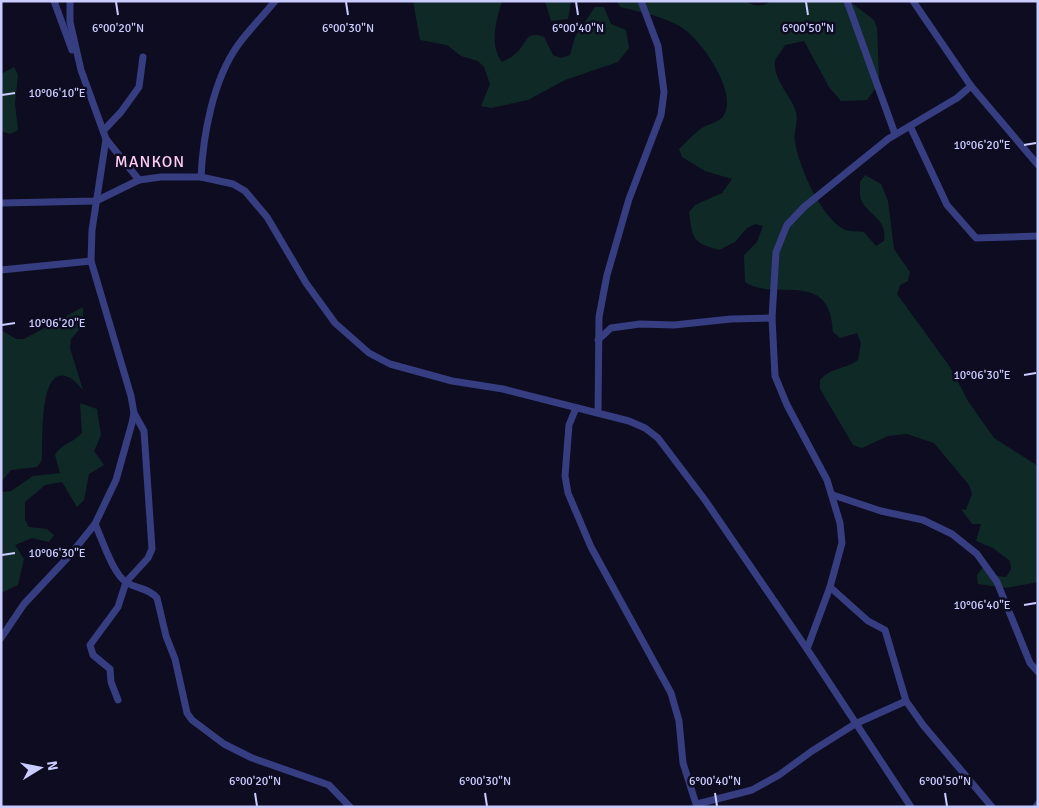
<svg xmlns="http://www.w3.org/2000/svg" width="1039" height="808" font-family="Signika,sans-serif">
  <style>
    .green { fill: #0f2a26 }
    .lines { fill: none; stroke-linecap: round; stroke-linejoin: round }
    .minor { stroke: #363d80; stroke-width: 7 }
    .ticks { fill: none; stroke: #cbccff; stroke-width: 2 }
    .labels { text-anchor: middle; stroke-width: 5; stroke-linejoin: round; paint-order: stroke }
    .quarter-label { font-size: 16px; letter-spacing: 1px; fill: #ffcdf4; stroke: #0d0c20 }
    .ticks-label { font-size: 12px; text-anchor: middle; fill: #cbccff; stroke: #0d0c20; stroke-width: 5; stroke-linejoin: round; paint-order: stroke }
  </style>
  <rect width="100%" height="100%" fill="#0d0c20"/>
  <g class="green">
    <path d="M413,1H502C496,21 489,45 502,62C507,60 512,57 516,53C528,44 524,30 544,37L553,55L561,58L570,55L575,37L595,7H604L611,24L626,30L629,48L618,62L565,80L528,100L491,108L481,106L490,84L484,67L478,61L461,56L447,45L420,40Z"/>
    <path d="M545,1H571L568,19L551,21Z"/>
    <path d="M617,1H746C756,8 762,6 772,1H849L874,20L877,28L879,75L878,85L867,100L841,101L829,87L804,41L785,45L775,60C773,81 790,93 796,112C799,123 793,131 795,142C799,167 821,218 845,230C851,232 859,231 864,232L876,246L884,241C887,219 872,218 862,202C859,197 860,188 860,182L865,175L881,184L888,201L894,249L910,272L908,281L900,285L897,294L950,367L968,401L994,438L1038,466V582L1006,588L978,584L977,575L982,568L991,569L997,576L1006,577L1011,569L1010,561L993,548L976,541L981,524H972L961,509L966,510L972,494L969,485L934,443L907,434L888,436L862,448L853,445L820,389V380C830,368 846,369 858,360L861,343L857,333L840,338L833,332C830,267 776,303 745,282L744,255L757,242L763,226L755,224L747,228L735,242L719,250C691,242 693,239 689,212L695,205L722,193L732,179L705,171L682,157L679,149C687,142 694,133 702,128C710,123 719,123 724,115C738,92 701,39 681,27C663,16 640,12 620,7Z"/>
    <path d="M14,67L18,75L15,103L18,130L10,134L1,131V74Z"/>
    <path d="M83,307V325L71,339L70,348L83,390C79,386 74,379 68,377C38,364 43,445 42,460L37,467L11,470L1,482V330L16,339H24Z"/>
    <path d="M80,403L97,409L101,435L94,451L104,465L89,474L84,500L77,507L62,482L45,485L25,502V520L29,527L47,529L54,535L49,542L32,538L15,545L24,559L18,585L1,593V490L2,492L11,491L33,476L60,473L55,455C61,444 73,443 82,433Z"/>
  </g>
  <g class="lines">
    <g class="minor">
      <path d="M54,1L72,50"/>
      <path d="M847,1L895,134"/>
      <path d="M913,1L971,86L1038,165"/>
      <path d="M910,126L947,205L976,238L1038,236"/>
      <path d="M104,130L121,112L139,87L143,57"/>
      <path d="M106,139L139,180"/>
      <path d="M201,177C203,135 213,80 238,45C249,30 263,16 275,1"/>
      <path d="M1,203L96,201L139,180L161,177H201L233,184L245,191L267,217L306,283L335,323L369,353L390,364L452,381L503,389L629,421L645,428L658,438L705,500L807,649L911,807"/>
      <path d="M1,270L91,261"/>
      <path d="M598,340L611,328L640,324L674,325L731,319L772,318"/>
      <path d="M576,408L569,425L565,476L568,493L591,547L671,693L679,721L683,763L697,807"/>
      <path d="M598,413L599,317L607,275L629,199L661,115L664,92L658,46L641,1"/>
      <path d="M833,495L881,511L923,520L952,534L977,554L997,582L1030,663L1038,672"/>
      <path d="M95,524C102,539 113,574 126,582C136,589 149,588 157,598L166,636L175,659L187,713L192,720L224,744L252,758L329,785L350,807"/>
      <path d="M830,587L868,621L885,630L906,701L923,725L992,807"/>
      <path d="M1,638L24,604L70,555L95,524L116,480L132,423L134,413L131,396L91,261L92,230L106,139L81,70L70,22V1"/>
      <path d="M807,649L830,587L842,543L840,523L827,480L787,405L775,376L772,318L776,252L787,225L804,207L888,139L957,98L971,86"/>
      <path d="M118,700L111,682L110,669L93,655L90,645L118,607L126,582L148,558L152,549L144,431L134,413"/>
      <path d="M697,804L752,790L779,775L812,751L855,724L906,701"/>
      <path d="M1036,807L1038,804"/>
    </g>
  </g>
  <path class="ticks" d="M116,2L118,15M346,2L348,15M576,2L578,15M806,2L808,15M2,95L15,93M1024,145L1036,143M2,325L15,323M1024,375L1036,373M2,555L15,553M1024,605L1036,603M255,793L257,806M485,793L487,806M715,793L717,806M945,793L947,806"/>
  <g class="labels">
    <g class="quarter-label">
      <text x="150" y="167">MANKON</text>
    </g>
  </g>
  <g class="ticks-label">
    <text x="118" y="32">6°00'20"N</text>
    <text x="348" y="32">6°00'30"N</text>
    <text x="578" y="32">6°00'40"N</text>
    <text x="808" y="32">6°00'50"N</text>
    <text x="57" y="97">10°06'10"E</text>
    <text x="982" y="149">10°06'20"E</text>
    <text x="57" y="327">10°06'20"E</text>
    <text x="982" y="379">10°06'30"E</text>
    <text x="57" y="557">10°06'30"E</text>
    <text x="982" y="609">10°06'40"E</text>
    <text x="255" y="785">6°00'20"N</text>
    <text x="485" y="785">6°00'30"N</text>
    <text x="715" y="785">6°00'40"N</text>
    <text x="945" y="785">6°00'50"N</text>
  </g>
  <rect width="1039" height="808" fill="none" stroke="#cbccff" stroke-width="5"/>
  <g transform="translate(40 768) rotate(80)" stroke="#0d0c20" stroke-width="4" paint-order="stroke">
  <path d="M0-4L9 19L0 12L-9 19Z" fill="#cbccff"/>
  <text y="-8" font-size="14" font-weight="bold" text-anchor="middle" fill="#cbccff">N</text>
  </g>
</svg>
